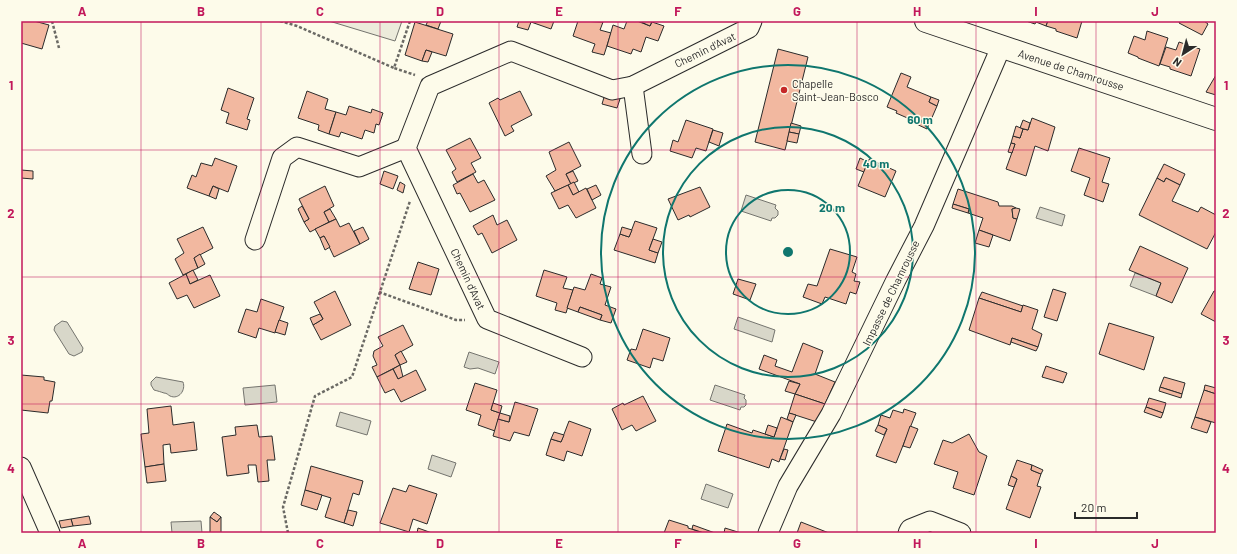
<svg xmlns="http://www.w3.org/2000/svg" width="1237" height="554" font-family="Barlow,sans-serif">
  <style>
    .green { fill: #ecebdb; stroke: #74746e }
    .water { fill: #d8d7c9; stroke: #74746e }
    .building { fill: #f2b8a0; stroke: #2b2b2b }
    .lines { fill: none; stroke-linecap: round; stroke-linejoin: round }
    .minor-casing { stroke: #2b2b2b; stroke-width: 21 }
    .tertiary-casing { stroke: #2b2b2b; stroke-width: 24 }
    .path { stroke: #6a6964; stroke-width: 2.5; stroke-dasharray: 3 2; stroke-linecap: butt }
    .minor { stroke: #fdfbea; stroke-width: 19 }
    .tertiary { stroke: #fdfbea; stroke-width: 22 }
    .grid { fill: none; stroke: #c2185b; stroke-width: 1; stroke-opacity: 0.55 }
    .ring { fill: none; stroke: #0f766e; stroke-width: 2 }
    .poi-dot { fill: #c62828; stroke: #fdfbea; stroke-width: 1.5 }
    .labels { text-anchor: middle; stroke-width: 3; stroke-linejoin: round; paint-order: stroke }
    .street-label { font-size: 11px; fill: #2b2b2b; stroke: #fdfbea }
    .poi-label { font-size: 11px; fill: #2b2b2b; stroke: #fdfbea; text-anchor: start }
    .centre { fill: #0f766e; stroke: #fdfbea; stroke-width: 2 }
    .ring-label { font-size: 12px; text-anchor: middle; font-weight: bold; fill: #0f766e; stroke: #fdfbea; stroke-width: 3; stroke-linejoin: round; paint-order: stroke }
    .neatline { fill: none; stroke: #c2185b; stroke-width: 1.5 }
    .grid-label { font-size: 13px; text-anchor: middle; font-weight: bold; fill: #c2185b }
  </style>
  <rect width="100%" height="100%" fill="#fdfbea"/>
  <path class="green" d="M329,21H402L395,41Z"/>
  <g class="water">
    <path d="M746,195L776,205L775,208L778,211V215L775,218H772L771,221L741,211Z"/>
    <path d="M1040,207L1065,215L1062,226L1036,218Z"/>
    <path d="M1135,273L1161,283L1156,296L1130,286Z"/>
    <path d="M738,317L775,330L772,342L734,329Z"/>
    <path d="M62,321L67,322L83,348L82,352L74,356L69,354L54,330L55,326Z"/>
    <path d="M469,352L499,362L495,374L478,368L470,369L464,367Z"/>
    <path d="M156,377L183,382C186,390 179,400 170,396C168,395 167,393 164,393C161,392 158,391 154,390L151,385V382Z"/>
    <path d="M275,385L277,402L245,405L243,388Z"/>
    <path d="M715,385L745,395L744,398L746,400V405L744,407H741L740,410L710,400Z"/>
    <path d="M340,412L371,421L367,435L336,426Z"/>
    <path d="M432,455L456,463L451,477L428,469Z"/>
    <path d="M706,484L733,494L728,508L701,499Z"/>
    <path d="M201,521L202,533H172L171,522Z"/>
  </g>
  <g class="building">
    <path d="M21,21H34L49,25L42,49L21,43Z"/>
    <path d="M428,21H441L438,29L426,25Z"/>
    <path d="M519,21H554L551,29L531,22L528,30L517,27Z"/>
    <path d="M578,21L603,22L600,30L611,33L604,55L592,52L595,44L573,36Z"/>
    <path d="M627,21H637L650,26L652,22L664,26L658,41L646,37L641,52L633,49L631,54L607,46L613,25L624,29Z"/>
    <path d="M639,21H652L650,26Z"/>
    <path d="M1026,21H1048L1046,26L1036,22L1035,24Z"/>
    <path d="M1048,21H1082L1077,38L1056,31V29L1046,26Z"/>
    <path d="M1180,21H1204L1208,24L1202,35L1179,23Z"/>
    <path d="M415,22L453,34L446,56L426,50L422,61L405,55Z"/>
    <path d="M1147,31L1168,38L1159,66L1138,58V57L1128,53L1134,36L1145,40Z"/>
    <path d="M1179,42L1200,49L1191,76L1170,69V67L1160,64L1166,47L1176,50Z"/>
    <path d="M778,49L808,57L785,150L755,142Z"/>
    <path d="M426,50L432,52L428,62L422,61Z"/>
    <path d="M901,73L911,77L907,87L931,97L929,102L937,106L927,129L912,122V120L896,113L897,111L887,107Z"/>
    <path d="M1216,75V95L1206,92Z"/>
    <path d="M228,88L254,98L247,119L250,120L247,130L226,123L229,113L221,110Z"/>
    <path d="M307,91L328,99L325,109L336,112L329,134L318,130L319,125L298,118Z"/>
    <path d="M520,91L532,115L511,126L514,131L505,136L489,103L498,98L500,100Z"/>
    <path d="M605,94L620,99L617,108L602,104Z"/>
    <path d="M931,97L939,100L937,106L929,102Z"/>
    <path d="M349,106L371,113L372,109L383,113L379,125L376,124L374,133L365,130L362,139L341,132L339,137L329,134L336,112L346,115Z"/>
    <path d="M1032,118L1055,127L1048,151L1035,146L1026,176L1006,169L1015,144L1011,143L1013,136L1020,138L1023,129L1028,130Z"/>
    <path d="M686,120L713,129L706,151L696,148L692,158L670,151L673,140L678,142Z"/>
    <path d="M1023,120L1030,123L1028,130L1020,128Z"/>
    <path d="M791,123L801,126L799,134L789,132Z"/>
    <path d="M1016,126L1023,129L1020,138L1013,136Z"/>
    <path d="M713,130L723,133L719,146L709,142Z"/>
    <path d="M789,132L799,134L797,143L787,141Z"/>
    <path d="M470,138L481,158L471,163L476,172L457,182L452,172L456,169L446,150Z"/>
    <path d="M569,142L581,166L566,174L571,184L555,191L546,176L556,170L549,152Z"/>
    <path d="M1011,143L1015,144L1012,153L1008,152Z"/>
    <path d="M1079,148L1110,158L1102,182L1109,184L1103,202L1084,195L1090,178L1071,171Z"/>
    <path d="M215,158L237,166L228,192L213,186L209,196L187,188L192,175L196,177L201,163L212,166Z"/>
    <path d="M860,158L868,162L864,172L856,169Z"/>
    <path d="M869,159L896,171L885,197L858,186Z"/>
    <path d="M1164,164L1185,174L1180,185L1166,178L1164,182L1157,178Z"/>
    <path d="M21,170L33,171V179L21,178Z"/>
    <path d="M384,171L398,176L393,189L380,184Z"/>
    <path d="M573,171L578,181L571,184L566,174Z"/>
    <path d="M473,174L478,183L484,180L495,200L470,212L460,193L457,194L453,185Z"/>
    <path d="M1157,178L1164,182L1166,178L1180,185L1172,201L1198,212L1201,207L1216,215V232L1207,249L1139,215Z"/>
    <path d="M400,182L405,185L403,193L397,190Z"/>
    <path d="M574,182L579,192L573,195L568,185Z"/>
    <path d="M568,185L573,195L586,188L596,208L576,218L568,205L559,209L551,193Z"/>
    <path d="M596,185L601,195L592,200L587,189Z"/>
    <path d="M213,186L219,189L216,199L209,196Z"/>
    <path d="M325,186L334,206L324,212L329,222L310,232L304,222L309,219L299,199Z"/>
    <path d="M700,187L710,207L690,217L689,215L678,220L668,199Z"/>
    <path d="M958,189L998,202L999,206H1012L1016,208L1012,209L1013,218L1017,219L1010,241L979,230L983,218L968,213L969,209L953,204Z"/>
    <path d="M953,204L969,209L968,213L952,208Z"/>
    <path d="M302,206L309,219L304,222L298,209Z"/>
    <path d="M1016,208L1020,209L1017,219L1013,218L1012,209Z"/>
    <path d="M330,209L336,219L329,222L324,212Z"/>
    <path d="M493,215L497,225L507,220L517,240L492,253L482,233L478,235L473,226Z"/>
    <path d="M336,219L340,227L349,223L360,244L334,257L324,236L320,238L315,229Z"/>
    <path d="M635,221L657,228L649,250L658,253L655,263L614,250L620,234L629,237Z"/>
    <path d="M203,227L213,248L194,258L198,268L183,275L175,259L184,253L177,239Z"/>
    <path d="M363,227L369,239L360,244L354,231Z"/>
    <path d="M622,227L632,230L629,237L620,234Z"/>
    <path d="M979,230L993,235L989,247L975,243Z"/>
    <path d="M324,236L330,247L325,250L320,238Z"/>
    <path d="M653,239L662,242L658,253L649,250Z"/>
    <path d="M1140,246L1188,268L1172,303L1156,296L1161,283L1129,270Z"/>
    <path d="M830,249L857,257L852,272L856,274L854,281L860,282L856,294L850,292L846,304L825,297L822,304L803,297L808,284L817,286Z"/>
    <path d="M200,254L205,264L198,268L194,258Z"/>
    <path d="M418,262L439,269L431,295L409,289Z"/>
    <path d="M193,270L198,280L190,284L186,274Z"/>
    <path d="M544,270L567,277L563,288L573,290L566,313L555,310L557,303L536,296Z"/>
    <path d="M186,274L190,284L210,275L220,296L194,308L187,295L177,299L169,283Z"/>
    <path d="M591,274L602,278L600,284L611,287L605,305L616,309L611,323L600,320L602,315L580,307L578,312L567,308L574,287L585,290Z"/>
    <path d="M738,279L756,284L750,300L733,294Z"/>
    <path d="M1053,289L1066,293L1057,321L1044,317Z"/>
    <path d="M335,291L351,325L321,340L313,325L323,319L314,302Z"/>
    <path d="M1214,291H1216V322L1201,314Z"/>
    <path d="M982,292L1023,306L1021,312L979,298Z"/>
    <path d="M979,298L1021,312L1023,305L1038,310L1032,329L1042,334L1038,347L1012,338L1010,345L969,330Z"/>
    <path d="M261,299L284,307L275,333L259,328L256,338L238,332L246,309L257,312Z"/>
    <path d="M580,307L602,315L600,320L578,312Z"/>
    <path d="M320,314L323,319L313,325L310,318Z"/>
    <path d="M279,320L288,323L285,335L275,332Z"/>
    <path d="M1109,323L1154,337L1144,370L1099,354Z"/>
    <path d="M403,325L413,345L395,355L400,365L377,377L372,367L377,365L373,356L374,351L383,346L378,337Z"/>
    <path d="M643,329L670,338L663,361L653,358L650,368L627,360L631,349L636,350Z"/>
    <path d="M1012,338L1038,347L1036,351L1011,342Z"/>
    <path d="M803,343L823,351L815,374L835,382L825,404L795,394L800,384L759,369L764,355L777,360L775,366L792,372Z"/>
    <path d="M401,351L407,362L400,365L395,355Z"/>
    <path d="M400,365L403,377L398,379L393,369Z"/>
    <path d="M1046,366L1067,373L1063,383L1042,377Z"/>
    <path d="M393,369L398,379L416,370L426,390L401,402L394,389L385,393L377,377Z"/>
    <path d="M21,375L44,377V380L55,382L52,401H50L48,413L21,410Z"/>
    <path d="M1164,377L1185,383L1182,394L1160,387Z"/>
    <path d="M789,381L800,384L795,394L785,391Z"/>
    <path d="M475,383L497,390L491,410L500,413L495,431L478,425L481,415L466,410Z"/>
    <path d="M1205,385L1216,388V394L1204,390Z"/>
    <path d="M1160,387L1182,394L1181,398L1159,391Z"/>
    <path d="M1204,390L1216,394V423L1195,417Z"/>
    <path d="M795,394L825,404L817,422L789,413Z"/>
    <path d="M643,396L656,421L636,431L632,425L622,430L612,409L623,403L624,405Z"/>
    <path d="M1149,398L1166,403L1163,413L1146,407Z"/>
    <path d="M515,402L538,409L529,436L514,432L510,441L493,436L498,419L509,422Z"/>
    <path d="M493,403L502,406L500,413L491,410Z"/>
    <path d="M171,406L173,425L194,422L197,450L171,453L170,444L163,445L164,464L145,467L141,434L149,433L147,409Z"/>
    <path d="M1146,407L1163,413L1161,418L1144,412Z"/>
    <path d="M904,409L916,413L896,463L876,456L887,429L878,425L881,415L890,418L893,410L903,413Z"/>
    <path d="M500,413L510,416L509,422L498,419Z"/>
    <path d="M789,413L796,415L793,422L787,419Z"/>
    <path d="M781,417L793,422L779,462L772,459L769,468L718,451L727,424L752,433L753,430L774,437Z"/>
    <path d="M1195,417L1211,422L1207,433L1191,428Z"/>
    <path d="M569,421L591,429L582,456L567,451L564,461L546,455L551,439L561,442Z"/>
    <path d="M257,425L259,437L272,436L275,460H267L269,481L258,482L256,465H248L249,473L227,476L222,437L236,435L235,427Z"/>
    <path d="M768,425L777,428L774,437L765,434Z"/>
    <path d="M878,425L887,429L884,435L875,431Z"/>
    <path d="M910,426L918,429L910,448L903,446Z"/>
    <path d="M554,432L564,435L561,442L551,439Z"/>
    <path d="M969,434L979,452L987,456L974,495L953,488L958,472L934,464L943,440L952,443Z"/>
    <path d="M784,449L788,450L785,460L780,459Z"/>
    <path d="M1017,460L1032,465L1031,470L1041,474L1037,486L1041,487L1030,518L1006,509L1017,479L1011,476Z"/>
    <path d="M164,464L166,481L147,483L145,467Z"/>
    <path d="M1032,465L1043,470L1041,474L1031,470Z"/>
    <path d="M311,466L363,481L359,495L353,493L344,523L325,517L331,498L305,490Z"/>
    <path d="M1011,476L1017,479L1014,487L1008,485Z"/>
    <path d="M409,485L437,494L427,524L413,519L409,532L380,523L393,488L406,492Z"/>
    <path d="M305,490L322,495L317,510L301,505Z"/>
    <path d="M348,510L357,512L353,526L344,523Z"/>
    <path d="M214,512L221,517L217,522L210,517Z"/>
    <path d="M89,516L91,524L73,526L71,519Z"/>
    <path d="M210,517L217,522L221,517V533H210Z"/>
    <path d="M71,519L73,526L61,528L59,521Z"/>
    <path d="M669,520L688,526V528L704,533H664Z"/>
    <path d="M801,522L829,533H797Z"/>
    <path d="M693,525L715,533H704L692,529Z"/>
    <path d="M418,528L432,533H417Z"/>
    <path d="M725,528L741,533H724Z"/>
  </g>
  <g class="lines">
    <g class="minor-casing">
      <g id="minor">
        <path d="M633,86L642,154"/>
        <path d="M255,240L282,158L297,147L359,167L406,148"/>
        <path d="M582,357L487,319L406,148L430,86L511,51L612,90L633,86L749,28L752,21"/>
        <path d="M21,467L50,533"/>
        <path d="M768,533L788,486L831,414L896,280L924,226L1001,47"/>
        <path d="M908,533L910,529L930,521L961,533"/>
      </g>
    </g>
    <g class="tertiary-casing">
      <path id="tertiary" d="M926,21L1216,119"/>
    </g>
    <g class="path">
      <path d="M52,21L59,48"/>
      <path d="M280,21L297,26L394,68"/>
      <path d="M410,21L394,68L415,75"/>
      <path d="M379,292L456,320H465"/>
      <path d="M288,533L283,507L315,396L352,377L410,201"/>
    </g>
    <use href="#minor" class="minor"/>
    <use href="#tertiary" class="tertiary"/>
  </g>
  <path class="grid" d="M141,21V533M261,21V533M380,21V533M499,21V533M618,21V533M738,21V533M857,21V533M976,21V533M1096,21V533M21,150H1216M21,277H1216M21,404H1216"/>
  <g class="ring">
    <circle cx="788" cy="252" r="62"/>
    <circle cx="788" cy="252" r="125"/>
    <circle cx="788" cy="252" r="187"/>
  </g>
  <circle class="poi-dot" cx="784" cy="90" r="4"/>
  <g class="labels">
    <g class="street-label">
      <text transform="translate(705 50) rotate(-26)" y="4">Chemin d'Avat</text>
      <text transform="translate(1071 70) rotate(18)" y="4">Avenue de Chamrousse</text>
      <text transform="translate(468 279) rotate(65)" y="4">Chemin d'Avat</text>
      <text transform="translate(891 293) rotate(-64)" y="4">Impasse de Chamrousse</text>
    </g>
    <g class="poi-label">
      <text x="792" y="88">Chapelle<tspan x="792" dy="13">Saint-Jean-Bosco</tspan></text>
    </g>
  </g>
  <circle cx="788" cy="252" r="6" class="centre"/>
  <g class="ring-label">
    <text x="920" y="124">60 m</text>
    <text x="876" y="168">40 m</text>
    <text x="832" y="212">20 m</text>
  </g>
  <rect width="1237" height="554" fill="none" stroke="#fdfbea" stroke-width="44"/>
  <g transform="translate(1183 54) rotate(216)" stroke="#fdfbea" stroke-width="3" paint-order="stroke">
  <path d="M0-3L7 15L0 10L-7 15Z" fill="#2b2b2b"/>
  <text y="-6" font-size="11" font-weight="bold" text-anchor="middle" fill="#2b2b2b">N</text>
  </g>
  <path d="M1075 512v6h62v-6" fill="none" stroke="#2b2b2b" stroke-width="2"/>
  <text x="1081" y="512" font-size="12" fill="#2b2b2b" stroke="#fdfbea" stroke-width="3" paint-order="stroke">20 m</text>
  <rect x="22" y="22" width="1193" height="510" class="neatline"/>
  <g class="grid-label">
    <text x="82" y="16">A</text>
    <text x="201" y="16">B</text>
    <text x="320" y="16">C</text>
    <text x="440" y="16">D</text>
    <text x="559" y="16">E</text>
    <text x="678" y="16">F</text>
    <text x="797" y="16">G</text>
    <text x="917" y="16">H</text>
    <text x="1036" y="16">I</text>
    <text x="1155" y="16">J</text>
    <text x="11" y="90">1</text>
    <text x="1226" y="90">1</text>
    <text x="11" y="218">2</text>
    <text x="1226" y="218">2</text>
    <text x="11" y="345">3</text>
    <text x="1226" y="345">3</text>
    <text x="11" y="473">4</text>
    <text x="1226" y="473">4</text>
    <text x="82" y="548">A</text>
    <text x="201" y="548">B</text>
    <text x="320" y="548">C</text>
    <text x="440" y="548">D</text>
    <text x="559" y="548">E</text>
    <text x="678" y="548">F</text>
    <text x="797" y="548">G</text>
    <text x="917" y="548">H</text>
    <text x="1036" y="548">I</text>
    <text x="1155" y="548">J</text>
  </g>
</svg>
